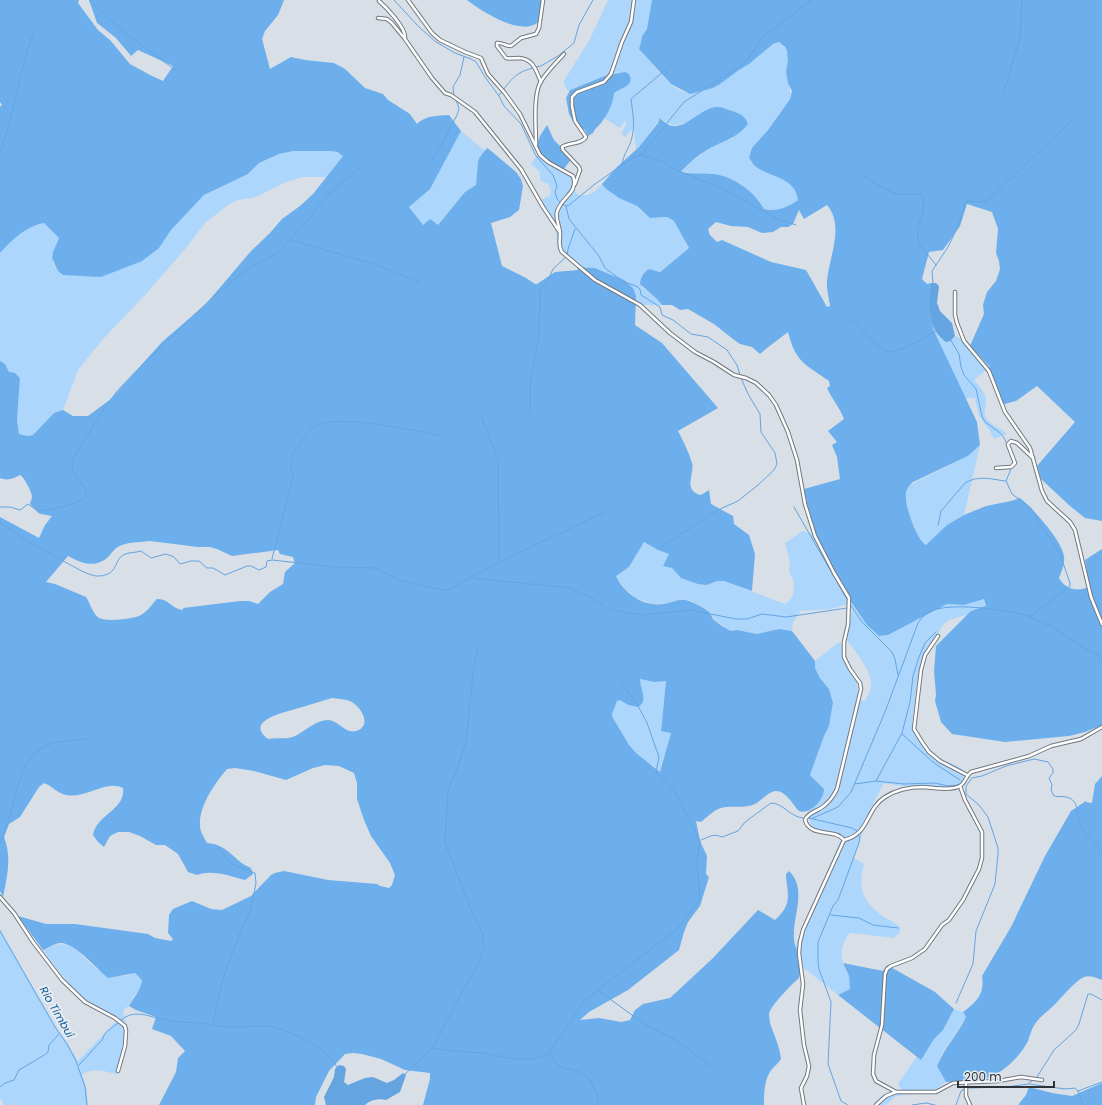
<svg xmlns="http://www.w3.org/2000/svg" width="1102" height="1105" font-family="Poppins,sans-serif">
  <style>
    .green { fill: #add6fd }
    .forest { fill: #6dafec; fill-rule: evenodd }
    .water { fill: #63a4e1 }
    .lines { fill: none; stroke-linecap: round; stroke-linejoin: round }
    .stream { stroke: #63a4e1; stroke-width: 1 }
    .minor-casing { stroke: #72787f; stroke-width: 4.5 }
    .minor { stroke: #fff; stroke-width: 2.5 }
    .labels { text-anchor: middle; stroke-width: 4; stroke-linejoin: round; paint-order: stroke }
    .water-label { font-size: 11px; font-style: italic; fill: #115a92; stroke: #e5ecf3 }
  </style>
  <rect width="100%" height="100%" fill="#d8dfe6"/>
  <g class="green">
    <path d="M608,0H652L647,29L642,36L641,42L639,49C651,60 662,79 676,88C680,91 686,92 690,94L713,88L739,70L749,64L773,44L779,42C785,47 789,53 788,62C788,66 786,70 786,74C788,84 792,90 790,99L761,139L765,171C776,175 790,181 796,190C798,193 798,197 798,200C787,207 777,212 764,209L761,204L740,184L696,173L679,172C697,159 710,144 732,139L738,113L717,107L711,108L688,122L673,126L660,118L658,122L636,151L634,127L625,137L621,134L627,122L625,121L620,128L604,118L610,108L614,93L616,91L578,86L568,91L563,82L589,41Z"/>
    <path d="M461,131L485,151L478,161L476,185L465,192L438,225L423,226L409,207L430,188Z"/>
    <path d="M293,151H330L344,155L327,177H302L284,183L256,197L238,200L228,205L205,223L186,248L146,294L104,338L78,370L63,410L54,413L33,435L27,436L19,434L17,420L20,378L9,372L5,365L0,361V253C12,240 26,226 44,223L59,238C53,253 47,262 63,275L159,248L171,230L204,195L248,174L259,163L279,154Z"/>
    <path d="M539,152L568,171L573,176V187L577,194C588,198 595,192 602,184L605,188L619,198L637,206L642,212L658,218L667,217L675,221L681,232L686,244L689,248L659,272L654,270L642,287L657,299L662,305H641L636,301C636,285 610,272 596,269C591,267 584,267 577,267L558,247L555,228L541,208L540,200L550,196L551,190L548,184L541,181L539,171L531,164Z"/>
    <path d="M933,328L940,336L950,341L955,336L968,341L970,346L989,366L990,367L974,380C979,386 985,392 986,399C987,405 983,412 986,418C991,426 1001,428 1007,434L994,439L990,431L979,416L975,398H965L941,349Z"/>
    <path d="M980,445L964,515L947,525L929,544L924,545C917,536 906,509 906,498C905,494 907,490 908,486L968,456Z"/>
    <path d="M803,531L814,535C831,567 851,612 879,636L888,635L947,604L964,605L983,599L987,606L971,611L970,614L949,620L944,624L940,629L938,635L928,646L923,656L917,682L912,724L918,739L923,745L943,760L958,766L962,769L965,774L960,787C934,788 909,788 884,783L870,810L854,858L864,864C857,889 863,902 884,917C890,920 895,923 900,927V932L894,938L850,933C842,941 839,957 845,968C846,971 848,973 849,976C850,981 850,985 850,989L838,995L804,968L795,947L842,837C840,836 838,835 835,834C826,831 821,838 812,829L807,811C818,806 821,800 824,789L810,775L824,736L829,726L833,704L829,689L820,678L815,668V661L838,643H841C843,649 844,656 846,662C854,677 861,682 856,700L865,701C867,697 870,692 871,687C873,672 854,649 845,638L852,611L851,603L831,609L800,611L799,614L793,622L792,631L779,629L757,634L737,630L731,631L717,622L708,610L691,601L684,599L677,600L670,603L654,604L637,599L625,589L616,576L629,567L644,542L654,548L669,554L672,568L682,578L707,585L717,581H724L785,604L791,599L793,594L794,583L789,570L790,561L785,543Z"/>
    <path d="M639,679L654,682L666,680L661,730L671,733L660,772C653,764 643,760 635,753C626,743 619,730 613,718C612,712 614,703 620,699L628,705L638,707Z"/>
    <path d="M0,929L56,1027L68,1044L78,1061L118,1019C108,1014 97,1009 88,1002C71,988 56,969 43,950C73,935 75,952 96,968C99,971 118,976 122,976C126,976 131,974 135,973L142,980L141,988L134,996L129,1006L124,1009L123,1012L126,1024L121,1059L116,1074C103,1071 95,1068 82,1074L86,1087L88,1105H4L0,1097Z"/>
    <path d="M954,1009L963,1012L966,1017L941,1055L937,1066L946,1082L932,1092L896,1096L886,1105H874C881,1093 889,1092 902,1091L898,1084L917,1056L921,1059L934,1039L943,1030Z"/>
  </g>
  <g class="forest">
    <path d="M0,0H79L78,3L98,30L110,40L130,64L150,75L163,81L173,66L138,50L131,56L116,38L97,23L89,0H284L278,15L265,31L262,39L270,69L291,57L305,60L334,63L345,69L365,88L383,94L388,100L410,114L417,124C426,115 437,116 449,115L461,131L430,189L409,207L423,225L430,219L438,225L465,192L476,185L478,161L480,157L487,148L490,150L516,172L521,179L523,186L519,210L510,217L491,223L502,266L526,278L535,284H537L555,272L578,270L577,267L595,268L602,271L624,280L633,288L636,296L635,325L662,343L718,408L678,431C683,441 689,452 692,463C695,474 682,490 701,495L709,490L711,504L733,516L734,524L749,535L755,554L752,591L724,581H717L707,585L698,584L681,578L672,568L663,566L669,554L658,550L644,542L629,567L616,576C624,593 643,607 663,604C672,603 680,597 689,601C693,602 706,609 708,611C710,613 712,616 713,619C718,624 725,628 731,631L737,630L757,634L779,629L792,631L815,661V668L820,678L829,689L833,703L829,726L824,736L810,775L824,789C824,800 810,815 799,811C793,805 786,791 776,791C769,791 761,801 755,804C744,809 731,805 721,808C714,810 707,817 701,822L696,821L700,841L707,856L706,874L709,877L700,906L688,922L684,932L679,950L628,990L589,1012L580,1020L599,1018L621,1022L630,1020L635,1010L643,1004L670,998L712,959L758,910L775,920C778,917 783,912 785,908C791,897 786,885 786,874L789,871C808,890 792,916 794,939C794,948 801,955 802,963C802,967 800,974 799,978C793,983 770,1006 769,1014C769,1016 770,1021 770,1023C774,1035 780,1047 781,1059C778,1064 773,1067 770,1072C764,1081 764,1095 764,1105H423L430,1079V1073L405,1070L381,1059L362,1054L353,1053L345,1054L329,1071L316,1097L315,1105H159L176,1072L178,1058L185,1051L171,1036L152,1029L156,1017L136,1010L129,1006C134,997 141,990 142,980L135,973L108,978C97,969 75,943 61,943C55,943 48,948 43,950L18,916L46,924H75L148,934L155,938L171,941L173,939L168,933L169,915L173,909L192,901L211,909L222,910L251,896L271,875L275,873L284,871L328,880L377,884L380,886L389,888L392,885L395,875L390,863L371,836L364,820L357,799V783L354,773L339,766L325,765L313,768L286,780L254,771L235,768L227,769C215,783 199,806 200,825C200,832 204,837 207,843C230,845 233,861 251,868L253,874L245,880C230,876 212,869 197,875L188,872L178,854L165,845H156L140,836L129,832H118L110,836L104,847L98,842L93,835C97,814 126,810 123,788C106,779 86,799 66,795C57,793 52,786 44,783L39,787L20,817L9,824L4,837C12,856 7,878 3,897L0,891V517L39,538L45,525L52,516C35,513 41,515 30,504C30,502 32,499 32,497C32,492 24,477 20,475C13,479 8,481 0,478V361L5,364L9,372L15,373L20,378L17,420L19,434L27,436L33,435L54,413L63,410L73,416H88L111,399L162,342L206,304L251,251L270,233L282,219L300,206L313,194L343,156L337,152L330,151H293L279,154L259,163L248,174L204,195L171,230L159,248L142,261L101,277L63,275L58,271L52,258L53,252L59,238L44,223C26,226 12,240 0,253V107L2,105L0,102ZM150,541L198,547H210L217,549L232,556L278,550L280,554L293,557L295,563L285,572L283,584L270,592L258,604L249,601H240L183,608V610C172,609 168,598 157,599C152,604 148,611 141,615C134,619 107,622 99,618C93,614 90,603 86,597L55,584L46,582L68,556C81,563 95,569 108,557C113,552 115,547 122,545C131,542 141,542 150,541ZM640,679L654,682L666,681L661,731L671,733L660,772L636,753L629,745L613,718L612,714L617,701L620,700L628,705L638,707C649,701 640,689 640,679ZM332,698C338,699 345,699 350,701C361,706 373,726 356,731C345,734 338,720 328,720C316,720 305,731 295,736C286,740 277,737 268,739C243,720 287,712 299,708C310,705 321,701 332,698Z"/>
    <path d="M467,0H543L540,25L537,23C520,36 481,11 467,0Z"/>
    <path d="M652,0H1102V521L1085,518L1070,506L1041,479L1037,466L1075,422L1037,386L1016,401L1005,404L1002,403L989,366L970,346L984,314L983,305L987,292L996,281L1000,269L999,261L996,253L998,229L992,212L967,204L960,226L943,250L929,252L922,279L927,284L931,283L930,315L934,331L977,422L980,445L968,456L913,482C907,487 905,492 906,499C906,508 918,542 926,545L947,525L964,515L986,506L1011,501L1020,498C1033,509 1061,539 1064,556C1065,563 1062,571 1059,578C1065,589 1077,592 1089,587L1085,560L1102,549V725L1085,732L1069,736L1005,742L952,734L941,722L935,701L936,695L934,671L936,646L971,611L986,606L984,599L964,605L947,604L888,635L879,636L867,625L851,602L814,535L804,489L840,479L837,457L832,445L837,442L828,431L844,419C840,408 832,399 827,388L830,386L829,381C805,364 796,363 788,332L767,348L760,354L752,347L740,344L733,339L714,324L688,309L680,310L672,305H662L657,299L640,284C641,277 643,273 649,269L660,272L689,248L674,221L667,217L650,218L637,206L619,198L605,188L602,184L617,167L639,147L658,123L660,118C663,121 668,125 672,126C688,128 703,106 718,107C723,107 728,110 732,111C741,114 745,116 748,124C736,140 720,141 704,152C695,157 687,166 680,172C690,174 700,173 711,174C732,175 754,191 764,209C777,212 788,207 798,200C795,176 770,178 755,166C753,164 751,160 749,158L752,148L768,130L790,99L792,91L788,83L786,72L788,61L787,51L785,47L779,42L773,44L749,64L739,70L720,84L713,88L690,94L671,84L639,49L641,42L642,36L647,29ZM827,205C845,226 829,257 827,281C826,288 829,298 830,306L827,307L806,270L771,262L722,240L717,242L710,235L708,229L716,222L731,226L748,227L762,233L773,232L781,227H788L793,224L799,210L804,219Z"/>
    <path d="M625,72L629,74C635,86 622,87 614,93C613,104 608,114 601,123C598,127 595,128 593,133L588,136L585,130L575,125L569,114L566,98L570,90L605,76Z"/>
    <path d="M547,125L554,140L572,158L564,169C555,164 533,156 538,142C539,136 544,130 547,125Z"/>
    <path d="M1102,776V980C1097,978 1089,975 1084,977C1076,980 1064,995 1057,1002C1050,1010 1041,1015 1035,1024C1032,1028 1030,1035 1028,1041C1022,1053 1009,1067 996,1074C976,1085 967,1081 946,1082L937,1066C944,1048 958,1034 966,1017L963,1012C977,1002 985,993 982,976L1011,927L1045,856L1071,811L1086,801V802L1092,803L1095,784Z"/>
    <path d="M843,963L883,971L887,965L935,992L954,1009L943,1030L934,1039L921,1060L838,995L850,989L849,976Z"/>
    <path d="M1102,1083V1105H1018L1026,1095L1029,1087L1052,1093L1072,1096Z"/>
  </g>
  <g class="water">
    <path d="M931,283H936L939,286L937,303L940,311L952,323L955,336L950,341L946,342C926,327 929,306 931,283Z"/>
    <path d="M339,1065L344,1066L346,1069L344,1082L348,1085L365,1078L373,1077L387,1083L394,1080L403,1073L406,1075L400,1092L386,1100C379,1098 370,1100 365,1105H326L324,1097L334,1077L335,1069Z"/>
  </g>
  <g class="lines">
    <g class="stream">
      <path d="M89,0L127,35L177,71"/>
      <path d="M394,0L419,27L436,42L455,53L471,59L476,62L485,77L499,96L504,106L521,124L536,156L553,175L557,186L555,192L557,199L560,202"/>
      <path d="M536,67L541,66L558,56L574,43L579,25L593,0"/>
      <path d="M1004,92L1020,37L1022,0"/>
      <path d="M499,95C511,81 513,73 533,68"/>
      <path d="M454,97L453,87L460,75L464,57"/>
      <path d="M0,154C14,113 19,70 35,29"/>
      <path d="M641,155L662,161L674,169L723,189L776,218L796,225"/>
      <path d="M429,163L437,153L457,115L459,109L456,99"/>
      <path d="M622,164C623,156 627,151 630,144C636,127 633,116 631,99L670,66"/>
      <path d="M863,175C873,182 886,192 899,194C907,196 916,190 923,197C927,213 913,228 919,244L936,265"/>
      <path d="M563,204L566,206L569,219L599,256L605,268L624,282L636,286L640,289L641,295L660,307L662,315L673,320L691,334L708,337L727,350L737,365L740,375"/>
      <path d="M566,206L569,205L595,184L632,158L641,155L684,102L742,65L748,59L762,38L811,0"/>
      <path d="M291,240L374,264L419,282"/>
      <path d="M933,284L932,271L948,247L959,224L966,201L984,202L987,201L1069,123"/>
      <path d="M851,320C859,327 878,348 887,351C899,354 925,337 936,331"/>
      <path d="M950,339L959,354L961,367L964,375L976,389L982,416L985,422L999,432L1003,436L1007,444"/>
      <path d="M530,412V385L539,334L540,290L549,278L553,269L567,256L568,249L575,229"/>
      <path d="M481,415L498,459L499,561"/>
      <path d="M1008,447L1013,463"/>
      <path d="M1006,481L1012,494L1030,507L1033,511L1040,525L1053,542L1061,557L1070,583V586L1031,616"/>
      <path d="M1006,481L1011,469"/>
      <path d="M0,507H10L20,510L28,504L38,511C49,510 92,504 86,489C77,478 68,472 74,457L105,407L119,389L141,366L212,298L246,270L276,254L304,225L319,205L329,194L360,167"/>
      <path d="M794,507L848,601"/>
      <path d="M0,522C20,538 43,550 65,562C75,567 85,574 96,576C99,576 103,576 105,575C117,572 115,560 123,555C128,552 135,553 141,551L151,558L166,554L174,557L180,564L191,561H199L207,568H213L225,575L247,566H251L259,570L266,567L267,561L272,560L336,567L375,568L399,580L432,588L448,590L499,562L605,512"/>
      <path d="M938,525L941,511L965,483C978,475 991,479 1005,481"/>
      <path d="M660,548L718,510L738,501L758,485L774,470L777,464L775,453L761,432L760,414L748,394L741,378"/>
      <path d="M272,559L293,477C289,461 291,456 300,443C305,436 310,429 317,425C340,414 415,431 442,436"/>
      <path d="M472,578L570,588L591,598L604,606"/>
      <path d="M850,604L862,622L892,652L895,659L898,675"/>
      <path d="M611,609L627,613L645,615L690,610L736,619H747L762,614L786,617L847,608"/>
      <path d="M902,734L934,763L960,780"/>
      <path d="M876,781L902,733L910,702L913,676L919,657L925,643L936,632"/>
      <path d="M855,784L876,781L904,784L935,783L948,786L958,785"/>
      <path d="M809,818L852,828L857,831"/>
      <path d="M813,818L838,807L851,792L885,712L918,623C921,619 924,615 929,612C948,601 1007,610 1028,616C1036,618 1042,624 1051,626L1090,652L1102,657"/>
      <path d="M701,840C709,837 713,833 722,837L738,831L745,822L771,803C783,803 790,817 803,818"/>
      <path d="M0,844C4,834 8,823 11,812C18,789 21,757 46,746C57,740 73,741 85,739"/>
      <path d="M831,915L859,918L873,925L898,928"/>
      <path d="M0,931L55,1027L67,1044L76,1061L85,1087L87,1105"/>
      <path d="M599,991L647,1026L676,1040L711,1066"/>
      <path d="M956,1003L973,964L976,931L995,884L998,854V848L988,817L979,805L966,794V786L972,778L982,776L1006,766L1034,759L1048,762L1053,769V773L1049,778L1052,785L1051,790L1054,796C1058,797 1062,796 1066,797C1081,800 1075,815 1080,825C1085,835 1095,843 1102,851"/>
      <path d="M121,1020C135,1009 146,1016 162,1019C173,1022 186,1022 198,1023C209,1024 220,1027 231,1027C247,1028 262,1023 277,1028C297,1035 327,1047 337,1067"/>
      <path d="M213,1024L222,982L226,970L241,931L251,909L256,883L255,873L232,864L219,849"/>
      <path d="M433,1048C450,1051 466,1052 482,1053C503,1056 529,1065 549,1053L585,1000L676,930L697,904L700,900L697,862L700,841L675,792L656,772L659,757L647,723L637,704L621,682"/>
      <path d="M549,1054L559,1066L582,1073L590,1080L597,1094L598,1100L597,1105"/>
      <path d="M79,1065L103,1039C103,1032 113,1028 118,1023"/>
      <path d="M404,1075L433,1048L462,991L476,969L484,948L482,932L470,907L445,843L448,791L460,761L466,741L474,665L478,650"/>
      <path d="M1037,1077L1054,1050L1076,1030L1079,1024L1088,994H1091L1102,1000"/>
      <path d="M1029,1083L1032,1081"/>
      <path d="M0,1087L5,1083L14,1080L19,1070L46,1054L48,1052L49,1045L59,1034"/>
      <path d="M969,1088L1006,1087L1029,1084L1065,1089L1075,1088L1078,1091L1083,1105"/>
      <path d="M1078,1091L1102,1082"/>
      <path d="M848,1105L841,1101L828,1064L831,1002L819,969L818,961V942L833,906L838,900L859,843L860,836"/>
      <path d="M912,1105L926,1103L935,1105"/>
      <path d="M956,1105L961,1091L964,1089"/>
    </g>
    <g class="minor-casing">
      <g id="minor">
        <path d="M408,0L432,33L440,40L465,52L481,58L488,74L504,92L520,114L540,155L548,162L573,176C579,193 561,197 557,212C555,219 560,226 560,234C560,241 558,246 562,252L595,280L640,305L670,333L695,352L714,362L734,375L746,378L756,383L769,395L776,405L788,432L797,460L805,504L815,536L834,573L849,598L848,625L844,642V657L850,669L860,683L861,689L837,789C834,795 830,801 825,805C819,811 808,812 805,820C810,838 835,828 844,840L803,930L800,942L799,953L803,984L800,1010L804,1045L809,1066L807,1076L801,1088L804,1105"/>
        <path d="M379,1C387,8 406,28 405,38"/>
        <path d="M378,18L387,19L392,23L405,39L432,78L445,93L451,95L475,112L521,169L543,207L559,231"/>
        <path d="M541,82C536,71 534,59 519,58C514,58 510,59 506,58L497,46V43C501,42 506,46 511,46L521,38L536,34L539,28L543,0"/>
        <path d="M536,145C536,128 533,97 540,83C546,72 556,63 564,54"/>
        <path d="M575,184L580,170L579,167L563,150L562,147C569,142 581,145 586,137L575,121L572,106V97L577,92L604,82L611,74L622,42L631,22L634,0"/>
        <path d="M955,292V315L957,323L964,341L989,371L1005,412L1030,448L1042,491L1047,501L1070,522L1075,530L1091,597L1102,624"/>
        <path d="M996,468L1011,467L1015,463L1008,445V444L1011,441L1017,443L1033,458"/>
        <path d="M938,636L925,655L921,670L914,729L922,742L929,752L940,761L967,775"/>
        <path d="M844,840C870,834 865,810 885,797C896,790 910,787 923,787C932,788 952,791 960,786C965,783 966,776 971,772L1029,756L1051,746L1081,739L1102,727"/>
        <path d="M0,897L14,913L33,942L62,980L85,1002L115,1018L125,1026L126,1031L125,1046L118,1071"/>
        <path d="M966,1083V1096L970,1105"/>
        <path d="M896,1092H936L953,1083L998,1081L1021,1077L1042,1080"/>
        <path d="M876,1105L886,1096L896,1092L876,1081L873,1074L874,1055L882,1025L885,974L887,969L891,966L912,958L925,949L942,925L949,920L963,900L979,869L982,858V832L965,800L960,786"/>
      </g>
    </g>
    <use href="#minor" class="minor"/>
  </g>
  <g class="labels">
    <g class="water-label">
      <text transform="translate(57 1012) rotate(60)" y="4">Rio Timbuí</text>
    </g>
  </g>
  <path d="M958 1081v6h96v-6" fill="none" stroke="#303335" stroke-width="2"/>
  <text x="964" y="1081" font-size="12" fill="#303335" stroke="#e5ecf3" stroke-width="3" paint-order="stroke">200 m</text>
</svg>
